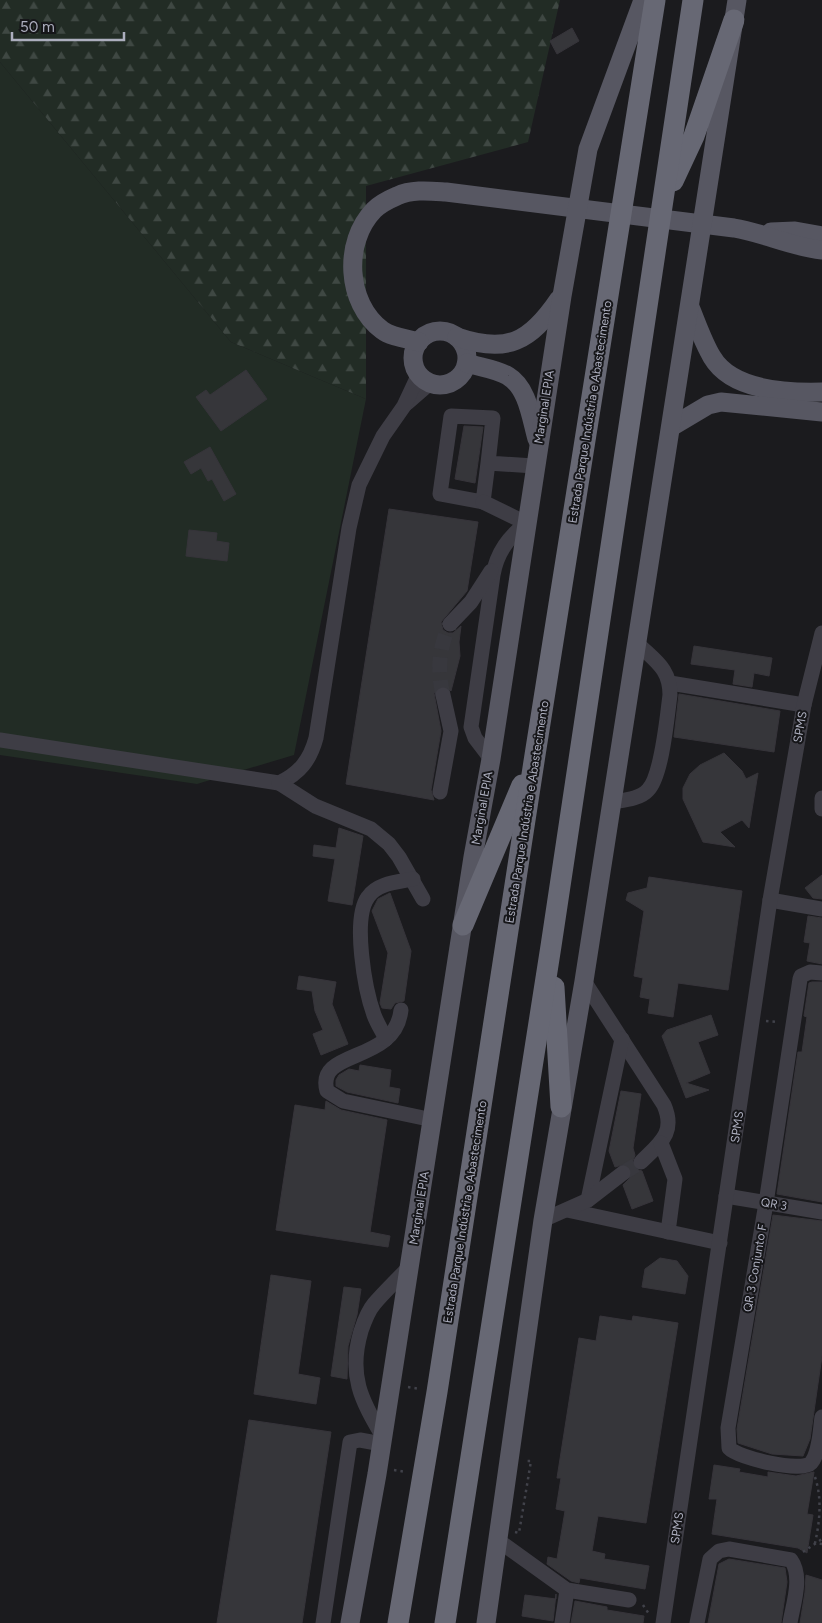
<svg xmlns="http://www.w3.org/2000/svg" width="822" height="1623" font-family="Figtree,sans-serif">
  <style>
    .grass { fill: #222c25 }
    .forest { fill: url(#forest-firs) }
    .building { fill: #36363a; stroke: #36343a }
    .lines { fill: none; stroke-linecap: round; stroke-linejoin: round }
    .minor-tunnel { stroke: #38383e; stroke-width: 15; stroke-dasharray: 15 8; stroke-linecap: butt }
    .path { stroke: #41424a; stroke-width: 2.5; stroke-dasharray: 2.5 4; stroke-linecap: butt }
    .minor { stroke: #3e3d45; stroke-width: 15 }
    .major { stroke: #575762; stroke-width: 19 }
    .highway { stroke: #676874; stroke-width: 21 }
    .labels { text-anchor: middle; stroke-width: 4; stroke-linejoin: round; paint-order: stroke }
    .street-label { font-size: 12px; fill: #acaebe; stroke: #161619 }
  </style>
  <defs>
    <pattern id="forest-firs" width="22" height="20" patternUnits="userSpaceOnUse" patternTransform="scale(1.25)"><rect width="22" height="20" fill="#222c25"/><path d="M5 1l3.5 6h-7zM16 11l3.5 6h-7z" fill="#3f4843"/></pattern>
  </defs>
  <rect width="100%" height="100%" fill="#1b1b1e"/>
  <path class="grass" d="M0,62L231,342L366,399L294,755L197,784L0,755Z"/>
  <path class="forest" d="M0,0H560L528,142L366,186V399L231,342L0,62Z"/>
  <g class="building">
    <path d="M572,28L579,41L557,54L550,41Z"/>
    <path d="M246,370L267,399L221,431L196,397L206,390L210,395Z"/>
    <path d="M464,426L483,427L475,483L455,479Z"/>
    <path d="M210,447L236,494L224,501L212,479L208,481L201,468L191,474L184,462Z"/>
    <path d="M389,509L478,522L467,591L441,622L443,630L448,633H453L461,626L459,642L460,656L451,691L446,686H441L434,693L441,731L431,790L434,800L346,784Z"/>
    <path d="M189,530L217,533L216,541L229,543L227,561L186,556Z"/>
    <path d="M694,646L772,658L769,676L754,673L752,687L733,684L735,670L691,664Z"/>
    <path d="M679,694L780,711L774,752L674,737Z"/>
    <path d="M724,753L742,771L746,779L758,773L749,828L742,820L720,832L735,847L703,842L683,799V788L690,774L700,765Z"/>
    <path d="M339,828L363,836L352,905L328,901L335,859L313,856L314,845L336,848Z"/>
    <path d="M822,875V899L813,898L805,888Z"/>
    <path d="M649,877L742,891L728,990L678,983L673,1017L648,1013L650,999L640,997L643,978L634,976L644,911L626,900L628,893L647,888Z"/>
    <path d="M390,893L411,951L404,1001L395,1003L391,1009L382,1008L380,1003L388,953L372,911L378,899Z"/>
    <path d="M808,916L822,918V964L807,961L810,943L804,942Z"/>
    <path d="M299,976L336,982L332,1004L348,1044L321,1055L313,1034L323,1030L315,1011L312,991L297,989Z"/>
    <path d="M812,982H822V1202L777,1194L798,1052H802L807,1017L804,1016L809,983Z"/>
    <path d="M711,1015L718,1035L698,1042L710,1073L686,1083L709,1090L686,1098L662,1036L667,1030Z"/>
    <path d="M360,1065L391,1070L389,1087L400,1089L398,1103L347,1092L336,1086V1080L339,1075L349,1069L359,1071Z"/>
    <path d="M621,1091L641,1094L633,1148L635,1155L632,1164L635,1169L642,1171L653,1201L632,1209L623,1185L631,1177L632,1171L626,1164L615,1167L609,1151Z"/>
    <path d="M326,1101L341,1110L387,1120L370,1232L390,1236L388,1247L276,1230L295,1105L325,1110Z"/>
    <path d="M773,1215L822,1221V1356L810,1439L803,1456L772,1454L738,1443L737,1429Z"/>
    <path d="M660,1258L677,1261L688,1276L685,1294L642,1287L645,1269Z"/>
    <path d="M271,1275L311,1281L298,1374L320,1378L316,1404L254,1394Z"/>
    <path d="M344,1287L361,1289L357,1315L348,1346L347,1379L331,1376Z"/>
    <path d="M600,1316L632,1321L633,1316L678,1323L646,1523L598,1516L592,1551L605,1554L604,1559L649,1566L645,1589L580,1578L579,1583L571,1581L547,1564L548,1557L557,1559L565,1511L556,1509L561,1478H557L579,1338L596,1341Z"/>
    <path d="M249,1420L331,1432L302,1623H217Z"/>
    <path d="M714,1465L740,1469L739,1472L768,1477V1472L796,1476L814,1472L807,1514L813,1515L807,1553L798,1548L712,1534L717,1499H709Z"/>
    <path d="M729,1559L785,1568L787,1582L781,1623H708L719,1564Z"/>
    <path d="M806,1575L822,1580V1623H800L805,1592Z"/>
    <path d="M556,1594L553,1621L522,1616L525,1595L556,1599Z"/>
    <path d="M575,1601L607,1607V1610L644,1616L643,1623H571Z"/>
  </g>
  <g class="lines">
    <g class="minor-tunnel">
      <path d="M443,695C437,670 439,647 450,624"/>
      <path d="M623,1173L641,1162"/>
    </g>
    <g class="path">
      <path d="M766,1021L778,1022"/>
      <path d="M408,1387L420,1389"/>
      <path d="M394,1470L406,1472"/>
      <path d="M815,1477C822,1498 820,1521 815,1543L822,1544"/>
      <path d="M515,1532L519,1533L531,1461H525"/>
      <path d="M803,1552L822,1539"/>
      <path d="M643,1605L649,1614"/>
    </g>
    <g class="minor">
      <path d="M407,403L430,383"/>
      <path d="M488,463L483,502L440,494L451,416L493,418L488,463L534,466"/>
      <path d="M483,502L526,523C509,537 497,552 493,575L471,727L475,738L491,759"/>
      <path d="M450,624L471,602L491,571"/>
      <path d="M670,683L804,705"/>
      <path d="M0,740L279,783C300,773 310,760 316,738L349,528L359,485L383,436L404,406L419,374"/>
      <path d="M279,783L315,806L371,829L389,844L399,857L423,899"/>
      <path d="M440,792L451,731L443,695"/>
      <path d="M822,798V809"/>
      <path d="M612,802C624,800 640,799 648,790C662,776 667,717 670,695C670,668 655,661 637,643"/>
      <path d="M770,900L822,909"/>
      <path d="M822,973L810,972L801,976L800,979L766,1203L728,1428L729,1448C738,1458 802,1473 811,1463C820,1452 820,1430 822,1417"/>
      <path d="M584,981L664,1105C676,1133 660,1143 641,1162"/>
      <path d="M401,1010C395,1065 315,1048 327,1091L343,1101L433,1120"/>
      <path d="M386,1039C382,1031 377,1023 374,1015C365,990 352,919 368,897C377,883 398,882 413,879"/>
      <path d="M661,1143L675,1179L668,1232"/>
      <path d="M726,1196L822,1212"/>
      <path d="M588,1200L622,1039"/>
      <path d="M567,1210L720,1243"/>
      <path d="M543,1220L588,1200L623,1173"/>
      <path d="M383,1437C361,1400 348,1375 361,1331C364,1322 368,1311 374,1304C385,1291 398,1279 409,1267"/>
      <path d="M499,1541L567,1590L629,1600"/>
      <path d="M323,1623L350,1442L360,1440L382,1444"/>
      <path d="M562,1623L567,1590"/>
      <path d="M663,1623L770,900L804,705L822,633"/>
      <path d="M697,1623L710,1559L719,1551L729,1549L791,1560C803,1577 793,1604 790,1623"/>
    </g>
    <g class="major">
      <path d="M771,232L795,231L822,236"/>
      <path d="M690,307C697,324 703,342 712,357C732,391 787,393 822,392"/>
      <circle cx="440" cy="358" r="27"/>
      <path d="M457,337C507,354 530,342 559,299"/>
      <path d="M419,342C408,339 391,337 382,330C346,303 343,242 374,210C379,205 390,199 397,196C412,189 430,191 446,192L734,228C764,233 792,247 822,250"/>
      <path d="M467,363C479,367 497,369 508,376C528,388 531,418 537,439"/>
      <path d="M671,427L708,405L721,402L822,412"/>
      <path d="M350,1623L377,1474L473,857L491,759L562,296L588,149L643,0"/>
      <path d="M486,1623L543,1220L584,981L737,0"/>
    </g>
    <g class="highway">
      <path d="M673,181L694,136L734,20"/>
      <path d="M463,925L522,785"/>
      <path d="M554,987L561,1107"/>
      <path d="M398,1623L437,1392L535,755L655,0"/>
      <path d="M445,1623L551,946L693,0"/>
    </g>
  </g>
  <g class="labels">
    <g class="street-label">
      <text transform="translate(544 407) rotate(-81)" y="4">Marginal EPIA</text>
      <text transform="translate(590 412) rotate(-81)" y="4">Estrada Parque Indústria e Abastecimento</text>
      <text transform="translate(800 727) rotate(-80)" y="4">SPMS</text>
      <text transform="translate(482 808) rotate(-80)" y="4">Marginal EPIA</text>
      <text transform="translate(527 812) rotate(-81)" y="4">Estrada Parque Indústria e Abastecimento</text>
      <text transform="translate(737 1127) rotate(-82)" y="4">SPMS</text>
      <text transform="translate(774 1204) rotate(10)" y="4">QR 3</text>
      <text transform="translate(419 1208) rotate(-81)" y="4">Marginal EPIA</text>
      <text transform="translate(465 1212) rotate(-81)" y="4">Estrada Parque Indústria e Abastecimento</text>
      <text transform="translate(755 1268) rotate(-80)" y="4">QR 3 Conjunto F</text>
      <text transform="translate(677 1528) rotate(-82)" y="4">SPMS</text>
    </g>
  </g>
  <path d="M12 32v8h112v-8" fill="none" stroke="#acaebe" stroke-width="2.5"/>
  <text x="20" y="32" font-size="15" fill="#acaebe" stroke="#161619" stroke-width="4" paint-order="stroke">50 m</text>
</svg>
